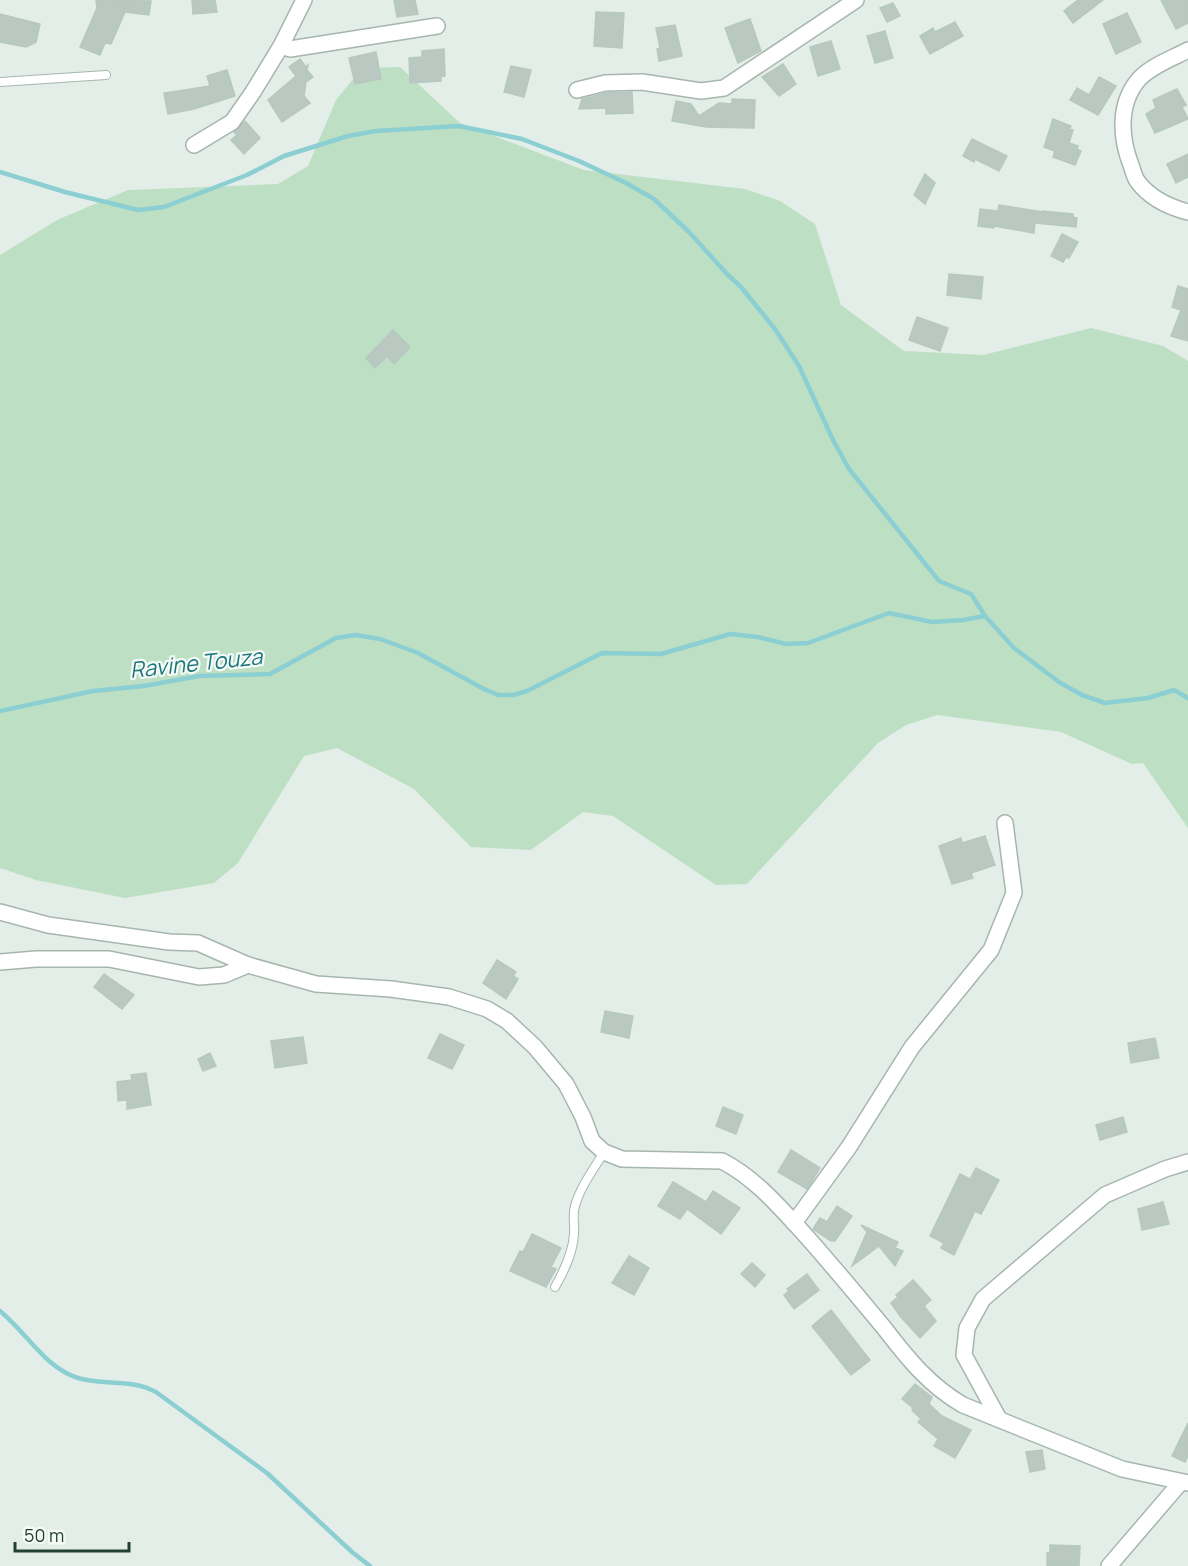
<svg xmlns="http://www.w3.org/2000/svg" width="1188" height="1566" font-family="Manrope,sans-serif">
  <style>
    .green { fill: #bddfc3 }
    .lines { fill: none; stroke-linecap: round; stroke-linejoin: round }
    .stream { stroke: #8ccfd3; stroke-width: 4.5 }
    .building { fill: #b9c9c1; stroke: #b6c8bf; stroke-width: 1.5 }
    .service-casing { stroke: #a6b6af; stroke-width: 10 }
    .minor-casing { stroke: #a6b6af; stroke-width: 18 }
    .service { stroke: #fff; stroke-width: 8 }
    .minor { stroke: #fff; stroke-width: 15 }
    .labels { text-anchor: middle; stroke-width: 4.5; stroke-linejoin: round; paint-order: stroke }
    .water-label { font-size: 22px; font-style: italic; fill: #1c777d; stroke: #f5faf7 }
  </style>
  <rect width="100%" height="100%" fill="#e4eee8"/>
  <path class="green" d="M400,67L460,123L584,170L745,189L780,201L815,224L841,305L904,351L983,355L1091,328L1163,346L1188,361V828L1143,763L1132,764L1061,732L937,715L906,725L878,743L747,884L716,885L613,816L583,812L531,850L471,847L414,789L337,748L304,756L238,863L214,883L125,898L36,880L0,868V255L57,220L128,190L278,184L308,166L336,100L362,68Z"/>
  <g class="lines">
    <g class="stream">
      <path d="M0,172L65,192L138,210L164,207L247,175L284,156L348,136L376,131L459,126L522,139L579,161L626,183L654,199L689,232L728,275L741,287L775,329L799,366L833,440L849,469L939,581L971,594L985,616L1014,648L1059,682L1082,695L1105,703L1148,698L1174,690L1188,698"/>
      <path d="M0,711L93,691L144,686L199,676L270,674L336,638L356,635L380,639L418,653L484,689L498,695H513L527,691L602,653L661,654L730,634L758,637L786,644L808,643L889,613L932,622L963,620L985,616"/>
      <path d="M0,1311C26,1332 45,1368 78,1378C105,1386 130,1378 156,1392L267,1473L352,1552L370,1566"/>
    </g>
  </g>
  <g class="building">
    <path d="M96,0L151,1L149,15L125,12L111,44L105,43L100,55L80,47L97,8Z"/>
    <path d="M192,0H215L217,12L193,14Z"/>
    <path d="M394,0H415L418,14L397,17Z"/>
    <path d="M1078,0H1103L1073,23L1064,11Z"/>
    <path d="M1161,0H1188V23L1176,29Z"/>
    <path d="M893,3L900,16L887,22L880,8Z"/>
    <path d="M596,12L624,13L622,48L594,46Z"/>
    <path d="M1127,13L1141,42L1116,54L1103,24Z"/>
    <path d="M0,14L40,24L36,42L26,47L0,42Z"/>
    <path d="M750,19L761,51L738,63L725,28Z"/>
    <path d="M955,22L963,36L930,54L920,36L933,28L935,32Z"/>
    <path d="M675,25L682,56L659,61L657,49L660,48L656,28Z"/>
    <path d="M885,31L893,58L875,63L867,36Z"/>
    <path d="M831,41L840,69L818,76L810,47Z"/>
    <path d="M444,49L445,76L441,77V81L410,83L409,58L422,57V51Z"/>
    <path d="M376,52L381,79L355,84L349,58Z"/>
    <path d="M300,59L306,67L308,65L307,70L313,77L306,82L304,96L310,103L282,122L268,100L296,76L289,67Z"/>
    <path d="M783,64L796,84L779,96L762,77Z"/>
    <path d="M511,66L531,70L524,97L504,92Z"/>
    <path d="M227,70L235,96L194,109L168,114L164,93L210,86L207,76Z"/>
    <path d="M1099,77L1116,86L1098,115L1070,100L1077,88L1089,95Z"/>
    <path d="M1177,89L1186,105L1182,107L1188,119L1155,133L1146,114L1156,108L1153,100Z"/>
    <path d="M632,92L633,113L606,114V108L579,109L582,99L606,93Z"/>
    <path d="M732,99L755,100L754,128L706,127L672,121L676,101L691,104L699,116L719,103L732,104Z"/>
    <path d="M1053,119L1071,126L1069,129L1073,130L1069,143L1078,146L1077,149L1081,151L1075,165L1053,157L1055,151L1044,147Z"/>
    <path d="M245,121L260,138L244,154L231,140L237,135L234,132Z"/>
    <path d="M972,139L1007,156L999,171L975,159L974,162L963,156Z"/>
    <path d="M1188,154V177L1176,183L1167,164Z"/>
    <path d="M925,174L935,183L925,204L914,195Z"/>
    <path d="M999,205L1043,212V211L1073,214V217L1077,218L1076,227L1035,223L1034,233L994,226V228L978,226L980,209L998,211Z"/>
    <path d="M1062,234L1078,242L1069,258L1066,257L1063,262L1051,256Z"/>
    <path d="M949,274L983,277L981,299L947,295Z"/>
    <path d="M1178,286L1188,289V341L1171,336L1181,310L1172,307Z"/>
    <path d="M917,317L948,328L940,351L909,340Z"/>
    <path d="M393,330L410,347L394,364L387,356L375,368L366,358Z"/>
    <path d="M985,836L995,865L971,873L973,878L952,884L939,846L961,838L962,843Z"/>
    <path d="M497,960L516,972L513,976L518,979L506,999L483,983Z"/>
    <path d="M104,974L134,995L122,1009L94,987Z"/>
    <path d="M605,1011L633,1016L629,1038L601,1032Z"/>
    <path d="M440,1034L464,1045L452,1069L428,1058Z"/>
    <path d="M303,1037L307,1063L275,1068L271,1041Z"/>
    <path d="M1155,1038L1159,1058L1131,1063L1128,1043Z"/>
    <path d="M210,1053L216,1066L203,1071L198,1059Z"/>
    <path d="M146,1073L151,1105L127,1109V1100L118,1101L117,1082L132,1080L131,1075Z"/>
    <path d="M723,1107L743,1115L736,1134L716,1126Z"/>
    <path d="M1123,1117L1127,1132L1100,1140L1096,1125Z"/>
    <path d="M791,1150L820,1168L807,1189L778,1172Z"/>
    <path d="M976,1168L999,1180L981,1214L975,1211L954,1255L941,1248L944,1243L930,1236L960,1174L970,1179Z"/>
    <path d="M673,1182L706,1202L713,1191L740,1208L721,1234L687,1209L680,1219L658,1206Z"/>
    <path d="M1163,1202L1169,1224L1142,1230L1138,1209Z"/>
    <path d="M837,1206L852,1216L835,1241H831L813,1229L820,1218L827,1222Z"/>
    <path d="M861,1225L898,1242L895,1248L903,1251L895,1266L879,1246L852,1266L867,1232Z"/>
    <path d="M532,1234L561,1248L551,1267L556,1269L546,1287L510,1271L520,1251L523,1252Z"/>
    <path d="M629,1256L649,1268L634,1295L612,1283Z"/>
    <path d="M752,1263L765,1275L755,1287L741,1274Z"/>
    <path d="M807,1274L819,1290L794,1309L784,1295L789,1291L787,1289Z"/>
    <path d="M913,1280L931,1300L924,1306L936,1321L920,1338L900,1316L891,1303L898,1297L896,1295Z"/>
    <path d="M831,1310L870,1360L851,1375L812,1326Z"/>
    <path d="M915,1384L932,1397L929,1404L942,1416L971,1430L955,1458L934,1446L938,1439L918,1422L921,1419L912,1410L913,1408L902,1399Z"/>
    <path d="M1188,1423V1456L1185,1462L1172,1456Z"/>
    <path d="M1042,1450L1045,1469L1030,1472L1026,1452Z"/>
    <path d="M1050,1545L1080,1546L1079,1566H1047V1553H1050Z"/>
  </g>
  <g class="lines">
    <g class="service-casing">
      <g id="service">
        <path d="M0,82L106,75"/>
        <path d="M555,1287C564,1271 573,1253 574,1234C575,1224 572,1216 575,1206C580,1187 594,1169 604,1152"/>
      </g>
    </g>
    <g class="minor-casing">
      <g id="minor">
        <path d="M304,0L281,46L290,49L437,26"/>
        <path d="M1188,50C1173,58 1153,65 1140,78C1118,102 1120,137 1131,165C1133,170 1134,177 1138,182C1150,198 1169,207 1188,212"/>
        <path d="M577,90L605,83L642,82L701,91L724,88L856,0"/>
        <path d="M194,145L232,122L253,92L281,46"/>
        <path d="M0,912L48,925L169,942L198,943L248,965L316,984L391,989L449,997L487,1009L507,1021L535,1047L566,1084L583,1117L592,1141L604,1152L622,1159L722,1161C753,1177 775,1202 798,1227C828,1260 856,1294 885,1329C908,1359 930,1386 963,1405L1122,1469L1188,1483"/>
        <path d="M0,962L36,959H109L199,977L224,975L248,965"/>
        <path d="M794,1223L849,1147L912,1047L991,950L1014,893L1005,823"/>
        <path d="M999,1419L964,1355L967,1328L983,1299L1105,1195L1165,1169L1188,1162"/>
        <path d="M1109,1566L1181,1482"/>
      </g>
    </g>
    <use href="#service" class="service"/>
    <use href="#minor" class="minor"/>
  </g>
  <g class="labels">
    <g class="water-label">
      <text transform="translate(196 663) rotate(-6)" y="8">Ravine Touza</text>
    </g>
  </g>
  <path d="M15 1542v9h114v-9" fill="none" stroke="#234035" stroke-width="3"/>
  <text x="24" y="1542" font-size="18" fill="#234035" stroke="#f5faf7" stroke-width="4.5" paint-order="stroke">50 m</text>
</svg>
